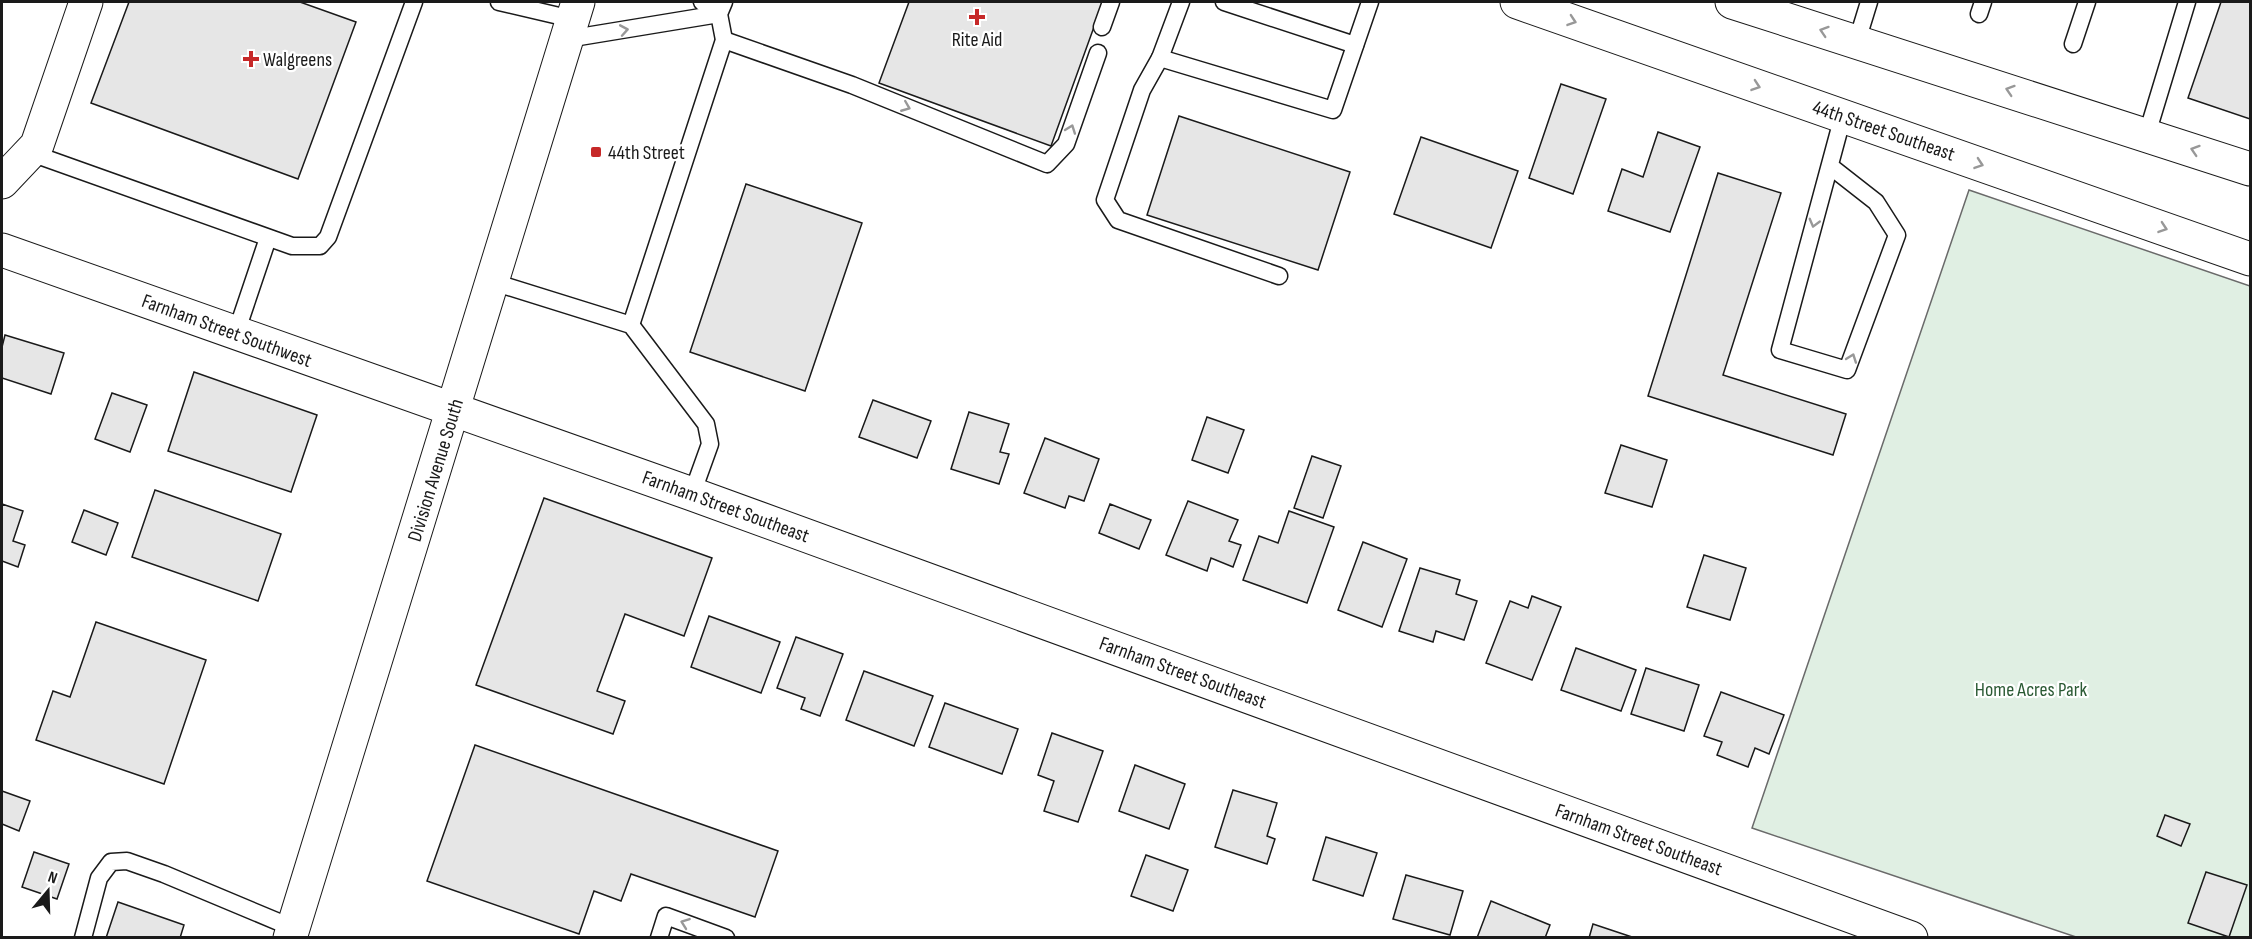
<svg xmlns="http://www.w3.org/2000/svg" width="2252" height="939" font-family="'Sofia Sans Condensed',sans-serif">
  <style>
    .green { fill: #e0efe3; stroke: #6a6a6a; stroke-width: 1.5 }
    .building { fill: #e6e6e6; stroke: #1a1a1a; stroke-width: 1.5 }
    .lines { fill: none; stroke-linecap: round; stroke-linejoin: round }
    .lane-casing { stroke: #1a1a1a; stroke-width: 19 }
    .street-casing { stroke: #1a1a1a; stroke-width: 35 }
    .primary-casing { stroke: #1a1a1a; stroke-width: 35 }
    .lane { stroke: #fff; stroke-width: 16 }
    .street { stroke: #fff; stroke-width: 33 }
    .primary { stroke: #fff; stroke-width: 33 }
    .oneway { stroke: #989898 }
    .poi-dot { fill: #c62828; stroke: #fff; stroke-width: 2 }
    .labels { text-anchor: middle; stroke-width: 4.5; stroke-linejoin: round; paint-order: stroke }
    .poi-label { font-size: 20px; fill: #1a1a1a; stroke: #fff; text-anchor: start }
    .street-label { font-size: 20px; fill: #1a1a1a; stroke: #fff }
    .park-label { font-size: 20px; fill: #2b5a34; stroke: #fff }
  </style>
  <rect width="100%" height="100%" fill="#fff"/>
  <path class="green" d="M1969,190L2250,286V937H2076L1752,828Z"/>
  <g class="building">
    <path d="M129,2H300L356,22L298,179L91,103Z"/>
    <path d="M909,2H1103L1051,146L879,83Z"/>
    <path d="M2221,2H2250V119L2188,98Z"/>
    <path d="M1561,84L1606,99L1573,194L1529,178Z"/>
    <path d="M1179,116L1350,172L1318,270L1147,215Z"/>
    <path d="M1658,132L1700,147L1670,232L1608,211L1622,169L1643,177Z"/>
    <path d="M1421,137L1518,171L1491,248L1394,214Z"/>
    <path d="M1718,173L1781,193L1723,375L1846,414L1833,455L1648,396Z"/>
    <path d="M746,184L862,223L805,391L690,352Z"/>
    <path d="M5,335L64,353L51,394L2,378V347Z"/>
    <path d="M194,372L317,415L291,492L168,451Z"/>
    <path d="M112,393L147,405L130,452L95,439Z"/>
    <path d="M873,400L931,421L917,458L859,437Z"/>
    <path d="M969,412L1009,424L1000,452L1009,454L999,484L951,469Z"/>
    <path d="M1207,417L1244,430L1228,473L1192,460Z"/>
    <path d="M1045,438L1099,459L1084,501L1069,496L1065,508L1024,493Z"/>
    <path d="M1621,445L1667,460L1652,507L1605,493Z"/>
    <path d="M1312,456L1341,466L1323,518L1294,508Z"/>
    <path d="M155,490L281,534L258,601L132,557Z"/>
    <path d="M544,498L712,558L684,636L625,614L597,691L625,701L613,734L476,685Z"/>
    <path d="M1188,501L1238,520L1229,541L1241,545L1233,567L1211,558L1207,571L1166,555Z"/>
    <path d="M2,504L23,511L13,541L25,545L18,567L2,561Z"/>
    <path d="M1110,504L1151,520L1139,549L1099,533Z"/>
    <path d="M84,510L118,523L106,555L72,542Z"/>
    <path d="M1289,511L1334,527L1307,603L1243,580L1259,536L1278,543Z"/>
    <path d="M1363,542L1407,559L1382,627L1338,610Z"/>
    <path d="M1704,555L1746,568L1730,620L1687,607Z"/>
    <path d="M1420,568L1460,580L1456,594L1477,601L1464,640L1436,631L1433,642L1399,631Z"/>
    <path d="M1532,596L1561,607L1532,680L1486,663L1510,601L1528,608Z"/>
    <path d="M709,616L780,642L761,693L691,667Z"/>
    <path d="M96,622L206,660L164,784L36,740L53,691L70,697Z"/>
    <path d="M796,637L843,654L820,716L801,709L805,698L777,688Z"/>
    <path d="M1576,648L1636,670L1621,711L1561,690Z"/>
    <path d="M1646,668L1699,685L1684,731L1631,714Z"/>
    <path d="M864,671L933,696L914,746L846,720Z"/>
    <path d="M1721,692L1784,715L1769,754L1755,748L1748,767L1717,755L1722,742L1704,736Z"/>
    <path d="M945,703L1018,729L1002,774L929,747Z"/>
    <path d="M1052,733L1103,751L1078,822L1044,811L1054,781L1038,775Z"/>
    <path d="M475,745L778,851L755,917L631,874L621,901L594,891L579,934L427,881Z"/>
    <path d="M1135,765L1185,784L1169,829L1119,811Z"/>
    <path d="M1233,790L1277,803L1267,836L1275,839L1267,864L1215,847Z"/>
    <path d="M2,791L30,801L19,831L2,824Z"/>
    <path d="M2165,815L2190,824L2181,846L2157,836Z"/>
    <path d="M1326,837L1377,853L1363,896L1313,880Z"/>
    <path d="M34,852L69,864L57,899L22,887Z"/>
    <path d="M1146,855L1188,870L1173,911L1131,896Z"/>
    <path d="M2206,872L2247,885L2229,937L2188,923Z"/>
    <path d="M1406,875L1463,891L1450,935L1393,919Z"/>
    <path d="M1491,901L1550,925L1545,938H1477Z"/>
    <path d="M118,902L184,925L180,938H106Z"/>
    <path d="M1593,924L1635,938H1589Z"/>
  </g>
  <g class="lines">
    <g class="lane-casing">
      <g id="lane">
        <path d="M499,2L572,19"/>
        <path d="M702,2L719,14"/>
        <path d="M1181,2L1160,58L1333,110L1370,2"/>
        <path d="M1224,2L1355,45"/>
        <path d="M1979,14L1983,2"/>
        <path d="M1102,27L1111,2"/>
        <path d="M567,39L719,14"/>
        <path d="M724,40L852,85L1047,164L1066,144L1098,53"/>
        <path d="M1857,41L1869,2"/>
        <path d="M2073,44L2087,2"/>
        <path d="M1160,58L1142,90L1105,200L1118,220L1279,276"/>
        <path d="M2147,134L2187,2"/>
        <path d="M31,153L292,246H320L328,237L414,2"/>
        <path d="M1830,166L1876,202L1897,235L1847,370L1780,350L1843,116"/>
        <path d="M493,282L631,325L706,424L710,444L692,494"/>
        <path d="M631,325L724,40L719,14L724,2"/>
        <path d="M236,333L268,238"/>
        <path d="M83,938L99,878L111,862L127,861L164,874L293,928"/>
        <path d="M659,938L666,916L726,938"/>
      </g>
    </g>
    <g class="street-casing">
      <g id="street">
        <path d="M2,182L37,145L86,2"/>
        <path d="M2,250L692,494L1911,938"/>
      </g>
    </g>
    <g class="primary-casing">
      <g id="primary">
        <path d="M1517,2L2250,259"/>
        <path d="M1732,2L2250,169"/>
        <path d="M290,938L578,2"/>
      </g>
    </g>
    <use href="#lane" class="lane"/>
    <use href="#street" class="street"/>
    <use href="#primary" class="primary"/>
  </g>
  <defs><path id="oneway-chevron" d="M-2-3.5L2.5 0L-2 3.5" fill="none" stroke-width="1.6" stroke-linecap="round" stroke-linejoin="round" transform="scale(1.5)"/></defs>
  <g class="oneway">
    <use href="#oneway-chevron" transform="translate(1572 21) rotate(19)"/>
    <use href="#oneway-chevron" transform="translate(624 30) rotate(-10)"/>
    <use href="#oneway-chevron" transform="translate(1824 31) rotate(-162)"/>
    <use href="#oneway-chevron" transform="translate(1756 86) rotate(19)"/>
    <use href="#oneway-chevron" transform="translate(2010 90) rotate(-162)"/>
    <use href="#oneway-chevron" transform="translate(906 107) rotate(22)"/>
    <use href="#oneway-chevron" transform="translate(1071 129) rotate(-70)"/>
    <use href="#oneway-chevron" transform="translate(2195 150) rotate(-162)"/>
    <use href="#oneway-chevron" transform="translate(1979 164) rotate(19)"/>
    <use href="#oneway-chevron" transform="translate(1814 223) rotate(105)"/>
    <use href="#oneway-chevron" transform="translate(2163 228) rotate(19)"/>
    <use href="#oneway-chevron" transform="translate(1852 358) rotate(-70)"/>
    <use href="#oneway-chevron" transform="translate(685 923) rotate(-160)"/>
  </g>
  <g class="poi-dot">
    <path d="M974 8h6v6h6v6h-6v6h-6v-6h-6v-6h6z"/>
    <path d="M248 50h6v6h6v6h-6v6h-6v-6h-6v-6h6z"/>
    <rect x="590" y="146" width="12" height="12" rx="3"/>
  </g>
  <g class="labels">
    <g class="poi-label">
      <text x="977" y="46" text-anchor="middle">Rite Aid</text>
      <text x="263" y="66">Walgreens</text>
      <text x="608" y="159">44th Street</text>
    </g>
    <g class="street-label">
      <text transform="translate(1884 130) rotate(19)" y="7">44th Street Southeast</text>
      <text transform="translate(227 330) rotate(20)" y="7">Farnham Street Southwest</text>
      <text transform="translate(435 470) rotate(-73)" y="7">Division Avenue South</text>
      <text transform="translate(726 506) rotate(20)" y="7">Farnham Street Southeast</text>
      <text transform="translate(1183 672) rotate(20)" y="7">Farnham Street Southeast</text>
      <text transform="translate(1639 839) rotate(20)" y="7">Farnham Street Southeast</text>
    </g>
    <g class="park-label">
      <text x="2031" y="696">Home Acres Park</text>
    </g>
  </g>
  <rect width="2252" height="939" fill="none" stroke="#1a1a1a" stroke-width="6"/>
  <g transform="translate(48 891) rotate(19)" stroke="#ffffff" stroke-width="4.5" paint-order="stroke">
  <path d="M0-4.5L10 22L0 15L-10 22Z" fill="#1a1a1a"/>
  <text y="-9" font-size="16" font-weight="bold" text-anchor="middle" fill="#1a1a1a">N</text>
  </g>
</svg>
